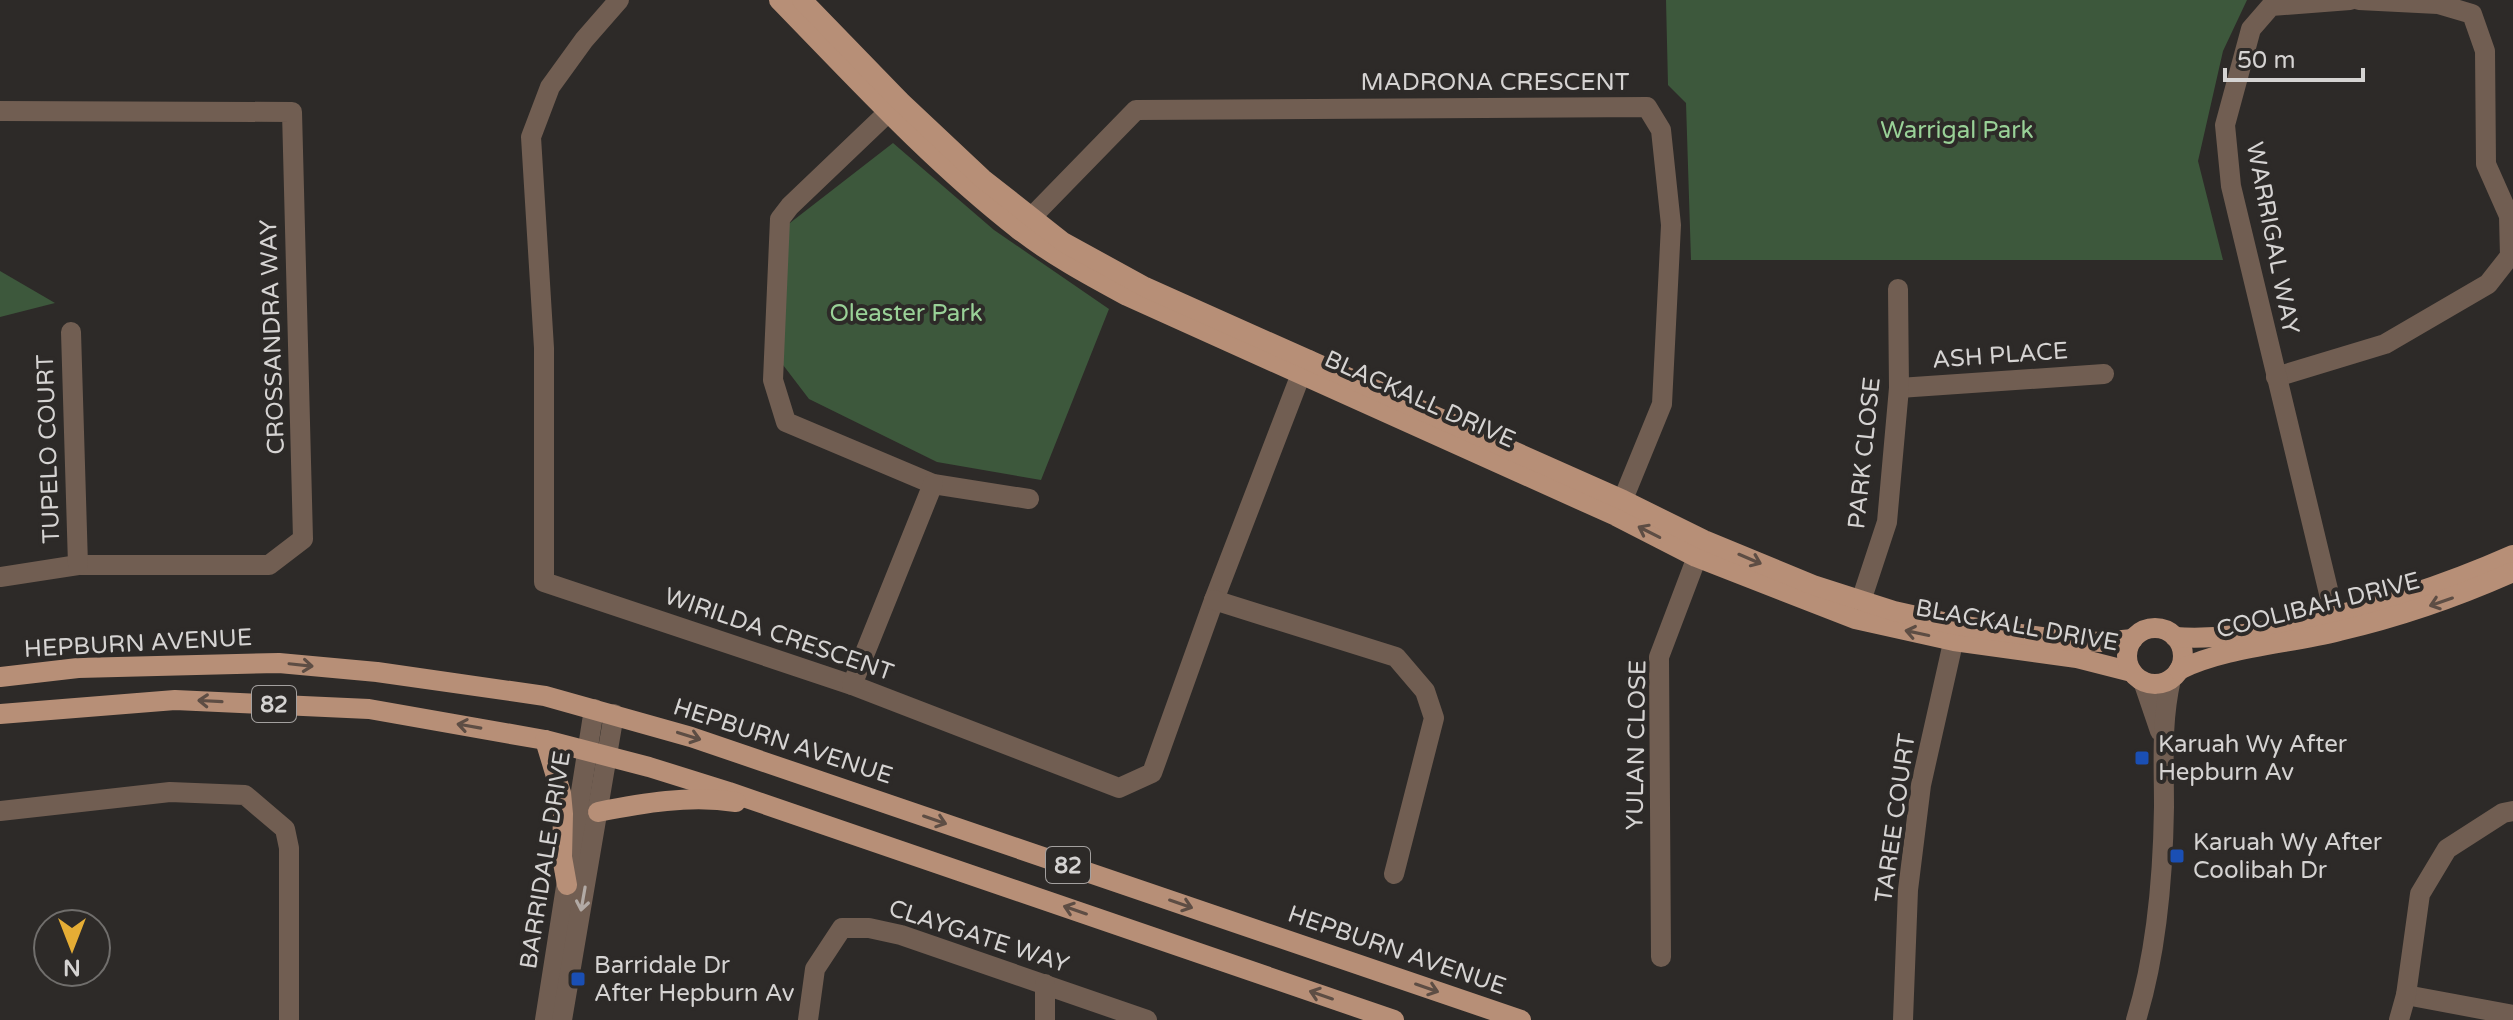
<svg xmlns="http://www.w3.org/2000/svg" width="2513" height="1020" font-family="'Varela Round',sans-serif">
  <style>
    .green { fill: #3d583c }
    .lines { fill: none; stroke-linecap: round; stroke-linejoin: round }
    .minor { stroke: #715e52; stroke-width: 20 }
    .major { stroke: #b78f77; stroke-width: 20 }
    .oneway { stroke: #5d4d44 }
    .oneway2 { stroke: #b2aaa5 }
    .transit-dot { fill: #1a4fb4; stroke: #2d2a28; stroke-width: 3 }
    .labels { text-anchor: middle; stroke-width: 8; stroke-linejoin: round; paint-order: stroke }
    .shield { fill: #2d2a28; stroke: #a3a09f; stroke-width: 2 }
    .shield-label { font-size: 22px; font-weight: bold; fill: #d5d3d2 }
    .street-label { font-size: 24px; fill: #d5d3d2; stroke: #2d2a28 }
    .park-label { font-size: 24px; fill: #99d197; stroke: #2d2a28 }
    .poi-label { font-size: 24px; fill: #d5d3d2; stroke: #2d2a28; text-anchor: start }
  </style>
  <rect width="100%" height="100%" fill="#2d2a28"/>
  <g class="green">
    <path d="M1666,0H2247L2223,51L2198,161L2223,260H1691L1686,103L1668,85Z"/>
    <path d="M893,143L994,230L1109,309L1041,480L937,462L809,399L780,361L786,226Z"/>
    <path d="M0,271L55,303L0,317Z"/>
  </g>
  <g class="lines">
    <g class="minor">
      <path d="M619,0L584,40L550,87L531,137L544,348V582L852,685L1119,788L1152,773L1214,600L1301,374L1309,360"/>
      <path d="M900,101L790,206L780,219L773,380L786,422L933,484L1029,499"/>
      <path d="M0,111L292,112L303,539L269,565H78L0,577"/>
      <path d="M1019,230L1136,110L1647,107L1661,130L1671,225L1662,404L1617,514"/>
      <path d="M71,332L78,565"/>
      <path d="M2276,377L2385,344L2488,284L2510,256L2509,216L2486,164L2485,51L2472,14L2438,4L2359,0"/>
      <path d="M1899,388L2104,374"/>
      <path d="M1214,600L1396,657L1425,691L1434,718L1394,874"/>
      <path d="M1856,616L1887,522L1899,388L1898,289"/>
      <path d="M2338,631L2231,186L2225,125L2251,29L2271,6L2350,0"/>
      <path d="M2143,681L2160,731"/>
      <path d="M852,685L933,484"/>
      <path d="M0,811L170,792L245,795L285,829L289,848V1020"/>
      <path d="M1661,957L1659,657L1703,541"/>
      <path d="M2406,995L2513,1015"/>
      <path d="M545,1020L594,709"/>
      <path d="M562,1020L614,714"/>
      <path d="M808,1020L815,969L842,928H869L901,935L1147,1020"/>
      <path d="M1045,1020V984"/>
      <path d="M1903,1020L1908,890L1921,785L1957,625"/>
      <path d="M2136,1020C2157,952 2163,878 2164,807C2164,762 2161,723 2171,679"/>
      <path d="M2399,1020L2406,995L2420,894L2447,849L2503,813L2513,811"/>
    </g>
    <g class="major">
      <path d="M779,0C856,79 931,161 1018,229C1051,255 1090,276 1127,296L1616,516L1696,557L1855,619L1954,641L2077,658L2132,672"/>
      <path d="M802,0L900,101L983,179L1063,242L1145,287L1623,500L1704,540L1813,585L1894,611L1957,625L2063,640L2101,642L2133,639"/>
      <circle cx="2155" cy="656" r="28"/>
      <path d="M2175,637C2216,640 2256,633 2297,624C2372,609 2443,586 2513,555"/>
      <path d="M2179,670C2225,647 2289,644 2339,631C2399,617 2457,597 2513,572"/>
      <path d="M0,677L78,668L279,663L377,672L545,696L691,737L1521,1020"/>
      <path d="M0,714L175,700L369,709L545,740L649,767L729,792L1394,1020"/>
      <path d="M545,740L561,793L563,814L562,857L567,885"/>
      <path d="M598,812C643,803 689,795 736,802"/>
    </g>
  </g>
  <defs><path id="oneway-shaft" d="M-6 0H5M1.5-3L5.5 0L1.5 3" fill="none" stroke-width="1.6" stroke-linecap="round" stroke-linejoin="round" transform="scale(2)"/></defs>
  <g class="oneway">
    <use href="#oneway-shaft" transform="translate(1649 532) rotate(-153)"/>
    <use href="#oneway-shaft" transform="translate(1750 559) rotate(23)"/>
    <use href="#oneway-shaft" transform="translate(2441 602) rotate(161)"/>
    <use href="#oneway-shaft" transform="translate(1917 633) rotate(-168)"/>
    <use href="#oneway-shaft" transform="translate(301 665) rotate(6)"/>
    <use href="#oneway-shaft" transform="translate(210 701) rotate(-177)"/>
    <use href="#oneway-shaft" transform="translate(469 726) rotate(-170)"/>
    <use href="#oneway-shaft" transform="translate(689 736) rotate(17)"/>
    <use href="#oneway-shaft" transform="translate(935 820) rotate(19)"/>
    <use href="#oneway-shaft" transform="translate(1181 904) rotate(19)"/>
    <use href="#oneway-shaft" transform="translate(1075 910) rotate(-161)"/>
    <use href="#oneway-shaft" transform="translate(1427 988) rotate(19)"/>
    <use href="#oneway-shaft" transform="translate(1321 995) rotate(-161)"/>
  </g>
  <use class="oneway2" href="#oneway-shaft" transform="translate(583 899) rotate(100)"/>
  <g class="transit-dot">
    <rect x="2134" y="750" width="16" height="16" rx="4"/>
    <rect x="2169" y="848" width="16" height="16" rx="4"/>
    <rect x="570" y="971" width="16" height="16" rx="4"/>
  </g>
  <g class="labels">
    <g class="shield">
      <rect x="252" y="686" width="44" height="36" rx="6"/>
      <rect x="1046" y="847" width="44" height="36" rx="6"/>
    </g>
    <g class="shield-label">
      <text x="274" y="712">82</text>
      <text x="1068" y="873">82</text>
    </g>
    <g class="street-label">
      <text x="1495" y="90">MADRONA CRESCENT</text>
      <text transform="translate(2273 238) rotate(79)" y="8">WARRIGAL WAY</text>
      <text transform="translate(272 337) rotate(-92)" y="8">CROSSANDRA WAY</text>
      <text transform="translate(2000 355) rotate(-4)" y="8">ASH PLACE</text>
      <text transform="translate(1420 399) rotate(24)" y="8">BLACKALL DRIVE</text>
      <text transform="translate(48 449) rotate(-92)" y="8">TUPELO COURT</text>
      <text transform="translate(1864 453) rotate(-84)" y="8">PARK CLOSE</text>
      <text transform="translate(2318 605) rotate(-14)" y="8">COOLIBAH DRIVE</text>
      <text transform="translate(2017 625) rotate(10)" y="8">BLACKALL DRIVE</text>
      <text transform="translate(779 634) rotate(19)" y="8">WIRILDA CRESCENT</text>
      <text transform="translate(138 643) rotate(-3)" y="8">HEPBURN AVENUE</text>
      <text transform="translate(783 741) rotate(18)" y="8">HEPBURN AVENUE</text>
      <text transform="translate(1636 745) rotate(-89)" y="8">YULAN CLOSE</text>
      <text transform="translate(1895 818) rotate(-82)" y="8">TAREE COURT</text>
      <text transform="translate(545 860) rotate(-81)" y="8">BARRIDALE DRIVE</text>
      <text transform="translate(979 936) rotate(18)" y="8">CLAYGATE WAY</text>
      <text transform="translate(1397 950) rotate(19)" y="8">HEPBURN AVENUE</text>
    </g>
    <g class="park-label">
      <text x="1957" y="138">Warrigal Park</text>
      <text x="906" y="321">Oleaster Park</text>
    </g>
    <g class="poi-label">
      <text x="2158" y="752">Karuah Wy After<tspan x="2158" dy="28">Hepburn Av</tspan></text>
      <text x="2193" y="850">Karuah Wy After<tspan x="2193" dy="28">Coolibah Dr</tspan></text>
      <text x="594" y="973">Barridale Dr<tspan x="594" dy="28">After Hepburn Av</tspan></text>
    </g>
  </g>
  <g transform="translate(72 948) rotate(180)"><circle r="38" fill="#2d2a28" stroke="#706e6c" stroke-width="2"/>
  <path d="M0-6L14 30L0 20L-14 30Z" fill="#e5ad35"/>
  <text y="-12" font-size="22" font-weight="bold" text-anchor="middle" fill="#d5d3d2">N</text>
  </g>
  <path d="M2225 68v12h138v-12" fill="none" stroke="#d5d3d2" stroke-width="4"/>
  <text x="2237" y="68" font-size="24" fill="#d5d3d2" stroke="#2d2a28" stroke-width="6" paint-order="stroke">50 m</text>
</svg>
